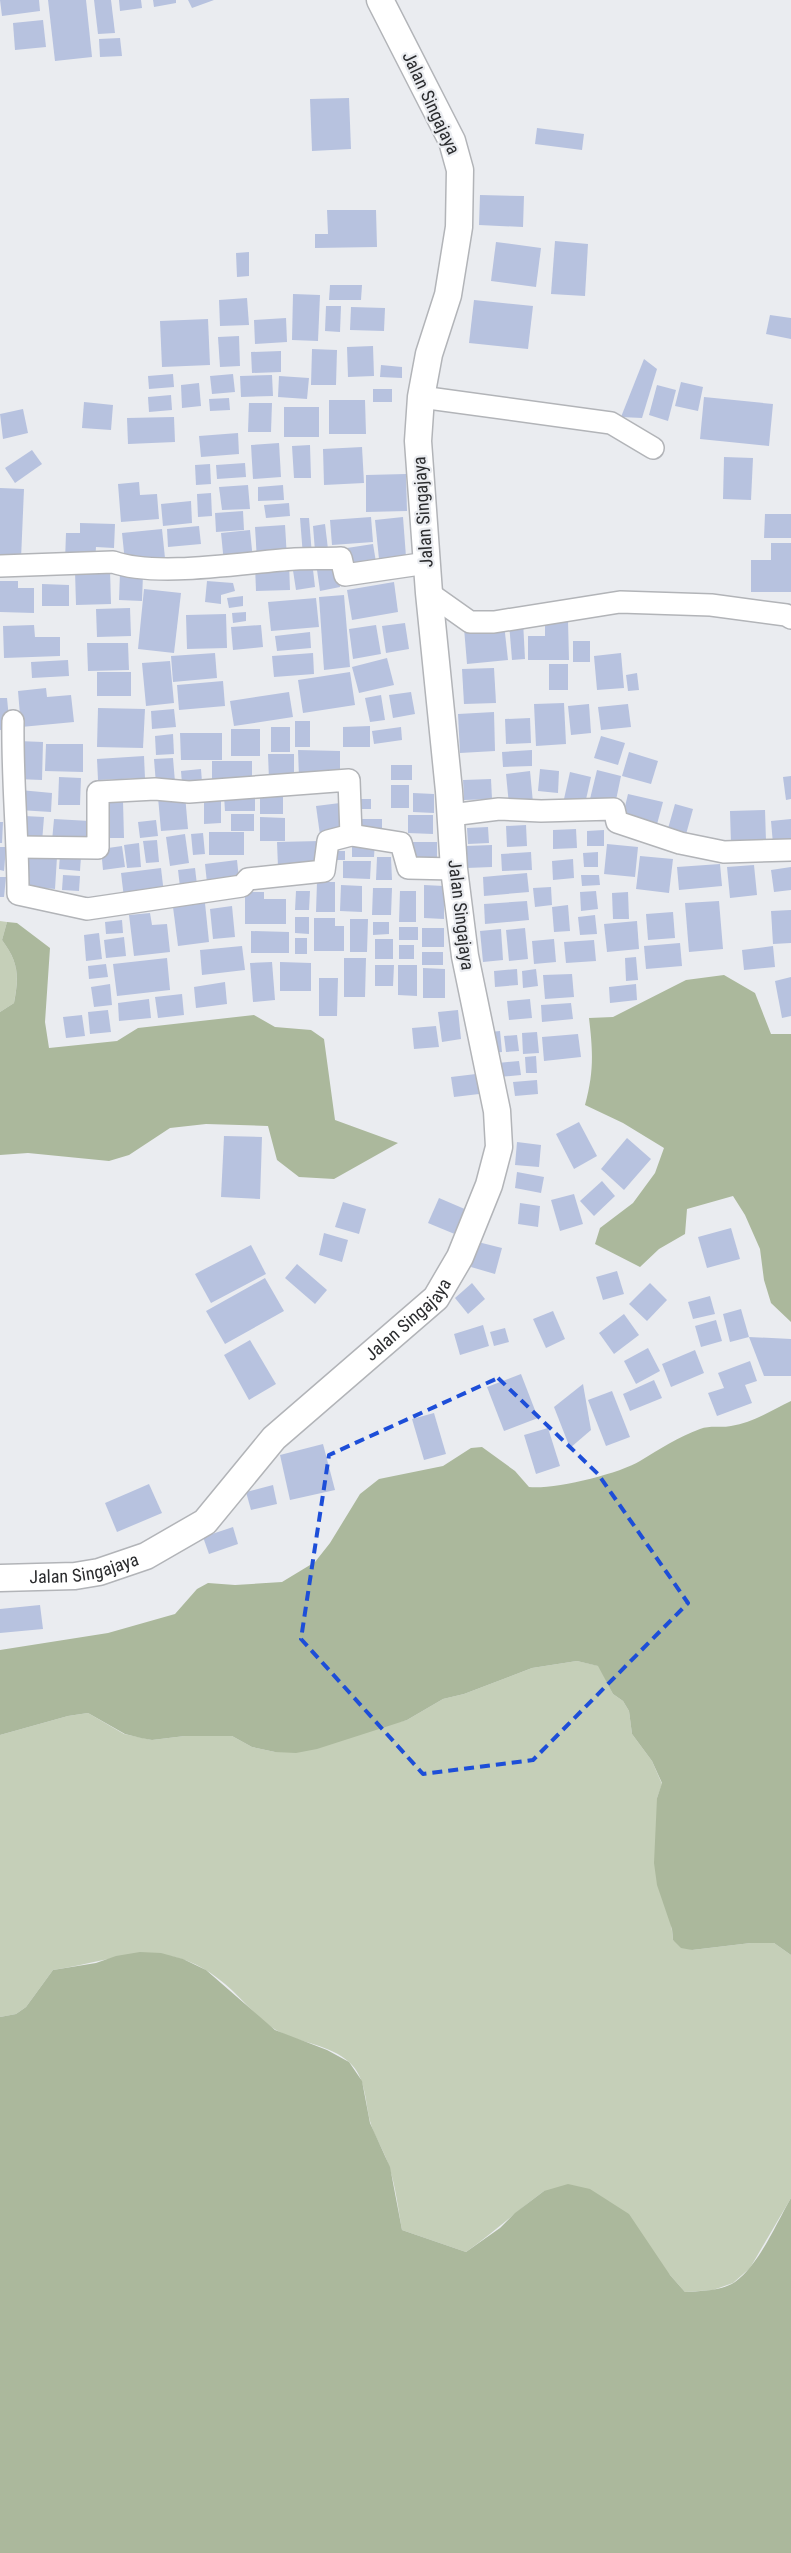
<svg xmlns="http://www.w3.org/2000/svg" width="791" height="2553" font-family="'Roboto Condensed',sans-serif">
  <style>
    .green { fill: #c5cfb8 }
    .forest { fill: #abb89c }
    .building { fill: #b7c2df }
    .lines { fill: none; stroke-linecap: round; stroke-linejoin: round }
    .minor-casing { stroke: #b2b4b8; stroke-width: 24 }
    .tertiary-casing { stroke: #b2b4b8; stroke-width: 29 }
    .minor { stroke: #fff; stroke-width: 21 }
    .tertiary { stroke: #fff; stroke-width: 26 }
    .marked { fill: none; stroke: #1d4ed8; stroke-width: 4; stroke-dasharray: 10 6; stroke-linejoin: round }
    .labels { text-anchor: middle; stroke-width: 4.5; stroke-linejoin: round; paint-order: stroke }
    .street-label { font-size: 18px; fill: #2b2c2e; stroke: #eaecf0 }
  </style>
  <rect width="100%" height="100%" fill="#eaecf0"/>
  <g class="green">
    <path d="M0,921L7,922L2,940C19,963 19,976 14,1003L0,1012Z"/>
    <path d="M577,1661L599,1666L613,1694L623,1701L629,1711L632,1734L652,1761L662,1784L657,1798L673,1940L692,1950L751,1943H774L791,1955V2198L750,2268L733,2283L713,2290L685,2292L670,2275L544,2191C517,2211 493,2233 466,2252L402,2230C398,2209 396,2187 389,2167C385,2151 374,2137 370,2121C365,2101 366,2077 349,2062C329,2044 298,2043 276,2030C257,2019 242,1998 225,1984C166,1934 119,1960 53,1970L26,2007L16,2014L0,2017V1735L68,1716L88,1713L124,1734L152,1740L185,1736H232L252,1747L275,1752L407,1720L443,1699L464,1694L532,1668Z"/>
  </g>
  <g class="forest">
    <path d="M7,922L17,923L50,948L45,1022L49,1048L117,1041L138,1028L254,1015L275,1027L311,1030L324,1039L335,1120L398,1143L334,1179L299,1177L277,1160L268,1126L206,1124L170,1128L129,1155L109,1161L28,1153L0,1155V1012L14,1003C19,976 19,963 2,940Z"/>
    <path d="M724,975L755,993L771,1034H791V1322L771,1303L764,1280L760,1249L745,1215L733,1196L687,1209L685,1234L659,1249L640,1267L595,1244L600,1228L633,1203L655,1173L664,1148L623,1123L585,1105C594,1072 593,1052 589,1018L613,1017L686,980Z"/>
    <path d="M791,1401V1955L774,1943H751L692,1950L681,1948L673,1940L672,1929L657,1885L654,1863L657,1798L662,1783L652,1761L632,1734L629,1711L623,1701L613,1694L598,1666L577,1661L532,1668L464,1694L443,1699L407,1720L317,1749L296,1753L275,1752L252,1747L232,1736H185L152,1740L141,1738L125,1734L88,1713L68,1716L0,1735V1650L108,1633L175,1614L197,1589L208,1583L235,1585L282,1582L315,1562L330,1543L360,1494L379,1479L443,1466L471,1448L482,1447L515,1471L529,1487C552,1490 619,1474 640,1461C660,1449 678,1437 700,1429C710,1425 721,1428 731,1426C752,1423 772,1410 791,1401Z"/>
    <path d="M140,1952L161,1953L183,1959L206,1970L275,2030L327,2050L349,2062L362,2081L370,2123L390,2167L402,2230L466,2252L500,2228L515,2213L544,2191L568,2184L590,2189L629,2214L670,2275L685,2292C701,2291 721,2291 735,2282C759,2265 776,2224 791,2198V2553H0V2017L16,2014L26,2007L53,1970L96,1963L116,1956Z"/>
  </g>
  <g class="building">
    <path d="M0,0H39L40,11L2,16Z"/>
    <path d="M48,0H86L92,57L55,61Z"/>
    <path d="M94,0H111L115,33L98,34Z"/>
    <path d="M119,0H141L142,8L120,11Z"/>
    <path d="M153,0H176V3L154,7Z"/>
    <path d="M188,0H214L192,8Z"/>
    <path d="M43,20L46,47L15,50L13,23Z"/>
    <path d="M120,38L122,56L100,57L99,39Z"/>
    <path d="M349,98L351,149L312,151L310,99Z"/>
    <path d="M537,128L584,134L582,150L535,144Z"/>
    <path d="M480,195L524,196L523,227L479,225Z"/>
    <path d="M327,210H376L377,247L315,248V234H328Z"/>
    <path d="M555,241L588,244L585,296L551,294Z"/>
    <path d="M496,242L541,248L536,287L491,281Z"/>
    <path d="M249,252V276L237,277L236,253Z"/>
    <path d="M330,285H362L361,300H329Z"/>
    <path d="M293,294L320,295L318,341L292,340Z"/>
    <path d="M247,298L249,325L220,326L219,300Z"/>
    <path d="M474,300L533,306L528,349L469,343Z"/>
    <path d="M326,306H341L340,332L325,331Z"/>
    <path d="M351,307L385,308L384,331L350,330Z"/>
    <path d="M770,315L791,318V339L766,334Z"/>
    <path d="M286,318L287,342L255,344L254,320Z"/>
    <path d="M208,319L210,365L162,367L160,321Z"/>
    <path d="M239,336L240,366L220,367L218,337Z"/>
    <path d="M373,346L374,376L348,377L347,347Z"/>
    <path d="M312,349L337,350L336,385H311Z"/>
    <path d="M281,351V372L252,373L251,352Z"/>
    <path d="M644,359L657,369L642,418L621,417Z"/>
    <path d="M381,365L402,367V378L380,377Z"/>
    <path d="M173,374L174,387L149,389L148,376Z"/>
    <path d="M233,374L235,392L212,394L210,376Z"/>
    <path d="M272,375L273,396L241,397L240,376Z"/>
    <path d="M279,376L309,378L307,399L278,397Z"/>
    <path d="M681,382L703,387L698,411L675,406Z"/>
    <path d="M199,383L201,406L182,408L181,385Z"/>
    <path d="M657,385L676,390L668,421L649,415Z"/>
    <rect x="373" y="389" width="19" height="13"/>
    <path d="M171,395L172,410L149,412L148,397Z"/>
    <path d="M704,397L773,404L769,446L700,439Z"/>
    <path d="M229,398L230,410L210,411L209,399Z"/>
    <path d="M329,400H365L366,434H329Z"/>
    <path d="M84,402L113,405L111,430L82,428Z"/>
    <path d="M249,403H272L271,432H248Z"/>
    <rect x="284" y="407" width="35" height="30"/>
    <path d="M23,409L28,433L3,439L0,414Z"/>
    <path d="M174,417L175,442L128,444L127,418Z"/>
    <path d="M238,433L239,454L201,457L199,436Z"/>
    <path d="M279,443L281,477L253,479L251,445Z"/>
    <path d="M310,445L311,478H294L292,446Z"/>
    <path d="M362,447L364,483L324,485L323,449Z"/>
    <path d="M32,450L42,464L15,483L5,468Z"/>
    <path d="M724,457L753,458L751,500L723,499Z"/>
    <path d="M245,463L246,477L217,479L216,465Z"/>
    <path d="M210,464L211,484L196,485L195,465Z"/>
    <path d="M406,474L407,511L366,512V475Z"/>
    <path d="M139,482L140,495L157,494L159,519L121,522L118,484Z"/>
    <path d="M248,485L250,509L222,510L219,487Z"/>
    <path d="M283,485L284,500L258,501V487Z"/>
    <path d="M0,488L24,489L21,559L0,558Z"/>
    <path d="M211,493L212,516L198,517L197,494Z"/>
    <path d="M191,501L192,523L163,526L161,504Z"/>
    <path d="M289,503L290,516L266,518L264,505Z"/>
    <path d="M243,511L244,530L216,532L215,513Z"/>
    <path d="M765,514H791V538H764Z"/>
    <path d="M371,517L373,542L332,545L330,520Z"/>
    <path d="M403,517L406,557L379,559L375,520Z"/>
    <path d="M300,518H309L312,555L303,556Z"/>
    <path d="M80,523L115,524L114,548L96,547L95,562L65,561L66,533H80Z"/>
    <path d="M325,524L328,549L315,551L313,526Z"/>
    <path d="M285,525L287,558L257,560L255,527Z"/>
    <path d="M199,526L201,544L168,547L167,529Z"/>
    <path d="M162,529L165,558L125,562L122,533Z"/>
    <path d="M250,530L253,560L224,563L221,533Z"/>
    <path d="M771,543H791V592H751V560H771Z"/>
    <path d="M373,544L377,568L350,572L347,548Z"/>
    <path d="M336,560L340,587L320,591L316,563Z"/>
    <path d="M312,561L315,587L296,590L292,564Z"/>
    <path d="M289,563L290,590L256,591L255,565Z"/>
    <path d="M110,570L111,604L76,605L75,571Z"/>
    <path d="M120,573L143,574L142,601L119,600Z"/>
    <path d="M0,581H18V588H34V613L0,612Z"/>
    <path d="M207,581L233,583L235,591L221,595V604L205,602Z"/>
    <path d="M394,582L398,612L352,620L347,590Z"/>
    <path d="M42,584L69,585V606H42Z"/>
    <path d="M144,589L181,593L174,653L138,649Z"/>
    <path d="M344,595L350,667L324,670L319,597Z"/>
    <path d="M243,596V606L229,608L227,598Z"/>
    <path d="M316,598L319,627L271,631L268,602Z"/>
    <path d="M130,608L131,636L97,637L96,609Z"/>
    <path d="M246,612V621L233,623L232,613Z"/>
    <path d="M226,614L227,648L187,649L186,615Z"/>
    <path d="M523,621L525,659L512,660L509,623Z"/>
    <path d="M545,621H568L569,660H528V636H545Z"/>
    <path d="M405,623L409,649L386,653L382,626Z"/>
    <path d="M504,624L508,660L467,664L464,628Z"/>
    <path d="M34,625L35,637H60V656L4,658L3,626Z"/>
    <path d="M261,625L263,647L233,650L231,627Z"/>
    <path d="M376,625L381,654L353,659L349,629Z"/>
    <path d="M310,632L311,648L277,651L275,636Z"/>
    <rect x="573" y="641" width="17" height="21"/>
    <path d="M87,643H128L129,670L88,671Z"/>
    <path d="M215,653L217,678L173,682L171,656Z"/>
    <path d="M313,653L314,674L274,677L272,656Z"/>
    <path d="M621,653L624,688L597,690L594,656Z"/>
    <path d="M387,658L394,685L359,693L352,667Z"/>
    <path d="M68,660L69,676L32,678L31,662Z"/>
    <path d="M170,661L174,703L146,706L142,663Z"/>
    <rect x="549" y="664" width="19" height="26"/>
    <path d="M494,668L496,703L464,704L462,669Z"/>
    <rect x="97" y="672" width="34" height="24"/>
    <path d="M350,672L355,705L303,713L298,680Z"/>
    <path d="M637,673L639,690L628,691L626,675Z"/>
    <path d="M223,681L225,706L179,710L177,685Z"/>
    <path d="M46,688L47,697L71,695L74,722L21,727L18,691Z"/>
    <path d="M289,692L293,717L234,726L230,701Z"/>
    <path d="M411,692L415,714L393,718L389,695Z"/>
    <path d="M381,695L385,720L370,722L365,698Z"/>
    <path d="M0,698H7L10,729L0,730Z"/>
    <path d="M564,703L566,744L536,746L534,704Z"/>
    <path d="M589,704L591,733L571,735L568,706Z"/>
    <path d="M628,704L631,727L601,730L598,707Z"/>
    <path d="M98,708L145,709L143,748L97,747Z"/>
    <path d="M174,709L176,727L152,729L151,711Z"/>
    <path d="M494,712L495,751L460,753L458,714Z"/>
    <path d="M530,718L531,743L506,744L505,719Z"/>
    <rect x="295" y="721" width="15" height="26"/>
    <path d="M370,726V747H343V727Z"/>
    <rect x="271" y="727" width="19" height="25"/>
    <path d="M401,727L402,740L374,744L372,731Z"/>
    <rect x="231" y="729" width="29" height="27"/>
    <path d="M180,733H222V760H181Z"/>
    <path d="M173,734L174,754L156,755L155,736Z"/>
    <path d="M601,736L625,743L618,765L594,758Z"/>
    <path d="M18,741L43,742L42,780L17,779Z"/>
    <path d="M46,744H83V772L45,771Z"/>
    <path d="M298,750L340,751V777H299Z"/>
    <path d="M532,750V766L503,767L502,752Z"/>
    <path d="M629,752L658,761L651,784L622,776Z"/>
    <path d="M268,754H294V779H269Z"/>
    <path d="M144,756L145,778L98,780L97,759Z"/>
    <path d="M173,758L175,782L156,784L154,759Z"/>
    <rect x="212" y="761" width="40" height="25"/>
    <rect x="391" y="765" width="21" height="15"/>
    <path d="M201,769L202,782L182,784L181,771Z"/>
    <path d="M540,769L559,771L558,793L538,791Z"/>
    <path d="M597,770L621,776L615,805L590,799Z"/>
    <path d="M530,771L533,803L509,805L506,774Z"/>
    <path d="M570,772L591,777L585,804L564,799Z"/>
    <path d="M791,776V799L786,800L783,777Z"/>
    <path d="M59,777L81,778L80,805H58Z"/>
    <path d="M491,779L492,799L464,800L463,780Z"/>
    <rect x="391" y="785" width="18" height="23"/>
    <path d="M20,790L52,793L51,812L19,810Z"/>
    <rect x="260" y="793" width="23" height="21"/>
    <path d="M413,793L434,794V813L413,812Z"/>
    <path d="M628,794L663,802L656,828L622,819Z"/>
    <path d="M185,795L188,829L161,831L158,797Z"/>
    <path d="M204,795H221V823L204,824Z"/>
    <path d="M224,795H255V811H225Z"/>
    <rect x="353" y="799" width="18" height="10"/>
    <path d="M102,801H123L124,838H103Z"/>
    <path d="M340,803L344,832L320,835L316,806Z"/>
    <path d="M675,804L693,809L685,838L667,832Z"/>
    <path d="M765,810L766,842L731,844L730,811Z"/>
    <rect x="231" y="814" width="23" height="17"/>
    <path d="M408,815H433V834L408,833Z"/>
    <path d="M24,816L44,817L42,842L22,840Z"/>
    <path d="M260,817L285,818V841H260Z"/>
    <path d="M54,819L90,821L88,843L52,841Z"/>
    <path d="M355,819H382V835L355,834Z"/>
    <path d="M791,819V842L773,844L771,821Z"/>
    <path d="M156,820L158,836L140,838L138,822Z"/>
    <path d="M0,822H3L2,843H0Z"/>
    <path d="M526,825L527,846L507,847L506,826Z"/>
    <path d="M488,827L489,843L468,844L467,828Z"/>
    <path d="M576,829L577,848L553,849V830Z"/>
    <path d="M604,830V846H587V831Z"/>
    <rect x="209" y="832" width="35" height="23"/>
    <path d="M203,833L205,854L193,855L191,834Z"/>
    <path d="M185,834L189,863L170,866L166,837Z"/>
    <path d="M157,840L159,862L146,863L143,841Z"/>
    <path d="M320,841V867H278L277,842Z"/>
    <path d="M352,841H375L374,857H352Z"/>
    <rect x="409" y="842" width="28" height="23"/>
    <path d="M139,843L141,867L127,868L124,845Z"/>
    <path d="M607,844L638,847L635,877L604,874Z"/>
    <path d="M492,845V867L466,868L465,846Z"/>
    <path d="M122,846L125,867L103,870L101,849Z"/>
    <path d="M0,847H6L4,871L0,870Z"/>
    <rect x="332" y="851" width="13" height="9"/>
    <path d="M531,852L532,870L502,871L501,854Z"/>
    <path d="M598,852V867H584L583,853Z"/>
    <path d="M60,854L81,856L80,871L59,869Z"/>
    <path d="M24,855L57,857L55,889L22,886Z"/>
    <path d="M640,856L673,859L669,893L636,889Z"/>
    <path d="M377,857H391L392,880H376Z"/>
    <path d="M573,859L574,878L553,880L552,861Z"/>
    <path d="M237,860L239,879L207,883L205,864Z"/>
    <path d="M343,861H371L370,879L343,878Z"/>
    <path d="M720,864L722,886L679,890L677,867Z"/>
    <path d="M754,865L757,895L730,898L727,867Z"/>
    <path d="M791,867V890L774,892L771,870Z"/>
    <path d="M161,868L164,894L124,898L121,873Z"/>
    <path d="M195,868L197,885L180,887L178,870Z"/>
    <path d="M527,873L529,892L484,896L483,877Z"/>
    <path d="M63,875L80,876L79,891L62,890Z"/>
    <path d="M581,875H599L600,885L582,886Z"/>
    <path d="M0,877H6L4,897H0Z"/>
    <path d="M317,882H335V912H316Z"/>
    <path d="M341,885L362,886V912L340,911Z"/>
    <path d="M424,885L444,886V919L424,918Z"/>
    <path d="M551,887L552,905L535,907L533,888Z"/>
    <path d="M373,888H392L391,915H372Z"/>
    <path d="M296,891H310L309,910H295Z"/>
    <path d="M400,891H416V922H399Z"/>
    <path d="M596,891L598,909L581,911L580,892Z"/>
    <path d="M245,892H264V899H286V924H245Z"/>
    <path d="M628,892L629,919H613L612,893Z"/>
    <path d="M527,901L529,920L485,924L484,904Z"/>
    <path d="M719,901L723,949L689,952L685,903Z"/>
    <path d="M205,903L209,942L178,946L173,907Z"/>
    <path d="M568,905L570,931L554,932L552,907Z"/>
    <path d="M232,906L235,937L213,939L210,909Z"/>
    <path d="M791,910V943L773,944L771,911Z"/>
    <path d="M673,912L675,938L648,940L646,914Z"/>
    <path d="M150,913L152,925L167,924L170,952L134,956L129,915Z"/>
    <path d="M595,915L597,934L580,935L578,917Z"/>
    <path d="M295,917H309V934L295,933Z"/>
    <path d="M314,918H335V926H344V951H314Z"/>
    <path d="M350,919H368L367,952H350Z"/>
    <path d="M122,920L123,933L106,934L105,922Z"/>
    <path d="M637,921L639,949L607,952L604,924Z"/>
    <path d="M373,922H389V934L373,935Z"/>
    <rect x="399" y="927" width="19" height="13"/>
    <rect x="422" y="928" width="22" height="19"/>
    <path d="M525,928L528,959L509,961L506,930Z"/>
    <path d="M501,929L503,960L483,962L480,931Z"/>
    <path d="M251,931L289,932V953H251Z"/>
    <path d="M99,933L102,959L86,961L84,935Z"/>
    <path d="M124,937L126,956L106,958L104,940Z"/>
    <rect x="295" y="938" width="12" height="16"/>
    <rect x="375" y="939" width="18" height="20"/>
    <path d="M554,939L556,962L534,964L532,941Z"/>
    <path d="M594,940L596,961L566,963L564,942Z"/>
    <path d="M680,943L682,966L646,969L644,946Z"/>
    <rect x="399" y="945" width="15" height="14"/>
    <path d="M242,946L245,970L202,975L200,950Z"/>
    <path d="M773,946L775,967L744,970L742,950Z"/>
    <rect x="422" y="952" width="21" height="13"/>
    <path d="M636,957L638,980L626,981L625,958Z"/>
    <path d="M167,958L170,990L117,996L113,964Z"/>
    <path d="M344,958H366L365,997H344Z"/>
    <path d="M272,962L275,1000L253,1002L250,963Z"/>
    <path d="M280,962L311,963V991H280Z"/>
    <path d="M106,964L108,977L89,979L88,966Z"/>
    <path d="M375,965H394L393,986H375Z"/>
    <path d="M398,965H417V996L398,995Z"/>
    <path d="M423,968L445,969V998H423Z"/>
    <path d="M517,969L518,985L495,987L494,971Z"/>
    <path d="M536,969L538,986L523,988L522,971Z"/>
    <path d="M572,974L574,997L545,999L543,975Z"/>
    <path d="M791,977V1016L782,1018L775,981Z"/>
    <path d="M319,978H338L337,1016H319Z"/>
    <path d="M225,982L227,1004L196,1008L194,987Z"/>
    <path d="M110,984L112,1005L94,1007L91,987Z"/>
    <path d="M636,984L637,1000L610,1003L609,987Z"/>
    <path d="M182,994L184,1015L158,1018L155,997Z"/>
    <path d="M149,999L151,1018L119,1021L118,1003Z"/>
    <path d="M530,999L532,1018L509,1020L507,1001Z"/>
    <path d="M571,1003L573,1019L542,1022L541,1005Z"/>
    <path d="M108,1010L111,1032L90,1034L88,1012Z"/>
    <path d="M458,1010L461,1039L442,1042L438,1012Z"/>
    <path d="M82,1015L85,1036L66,1038L63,1017Z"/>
    <path d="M436,1026L439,1047L414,1049L412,1028Z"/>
    <path d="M500,1031L502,1052L492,1053L490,1032Z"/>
    <path d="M537,1032L539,1053L523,1054L522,1033Z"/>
    <path d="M578,1034L581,1057L544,1061L542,1037Z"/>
    <path d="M517,1035L519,1051L506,1052L504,1036Z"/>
    <path d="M536,1056L537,1073H526L525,1057Z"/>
    <path d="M519,1061L521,1075L499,1077L498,1063Z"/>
    <path d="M476,1074L479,1094L454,1097L451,1077Z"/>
    <path d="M537,1080L538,1094L515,1096L513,1082Z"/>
    <path d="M579,1122L597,1156L574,1169L556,1134Z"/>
    <path d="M224,1136L262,1137L260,1199L221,1197Z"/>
    <path d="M627,1138L651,1159L624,1190L601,1169Z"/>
    <path d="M517,1142L541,1145L539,1167L515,1165Z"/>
    <path d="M517,1172L544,1177L541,1193L515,1188Z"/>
    <path d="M602,1181L615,1196L594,1216L580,1201Z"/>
    <path d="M574,1194L583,1224L560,1231L551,1200Z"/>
    <path d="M439,1198L467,1210L457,1235L428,1223Z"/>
    <path d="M343,1202L366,1209L359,1234L335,1227Z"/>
    <path d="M520,1203L540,1206L538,1227L518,1224Z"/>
    <path d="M731,1228L740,1259L707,1268L698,1237Z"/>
    <path d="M324,1233L348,1240L342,1262L319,1255Z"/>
    <path d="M478,1242L502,1248L495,1274L471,1267Z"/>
    <path d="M251,1245L266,1274L211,1303L195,1274Z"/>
    <path d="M297,1264L327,1290L315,1304L285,1278Z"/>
    <path d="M617,1271L624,1294L603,1300L596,1277Z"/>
    <path d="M265,1278L284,1311L225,1344L206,1311Z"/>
    <path d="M472,1283L485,1299L468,1314L455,1298Z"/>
    <path d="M650,1283L667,1300L647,1321L629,1304Z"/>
    <path d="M710,1296L715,1314L693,1319L688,1302Z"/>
    <path d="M741,1309L749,1337L730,1342L723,1314Z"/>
    <path d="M553,1311L565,1339L546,1348L533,1319Z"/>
    <path d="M624,1314L639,1335L614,1354L599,1333Z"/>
    <path d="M716,1320L722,1341L701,1347L695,1326Z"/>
    <path d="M483,1325L489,1346L460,1355L454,1334Z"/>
    <path d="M505,1328L509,1342L494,1346L490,1332Z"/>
    <path d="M749,1337L791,1339V1376H764Z"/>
    <path d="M250,1340L276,1384L249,1400L224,1355Z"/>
    <path d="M648,1348L660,1371L636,1384L624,1361Z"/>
    <path d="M695,1350L704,1373L671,1387L662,1364Z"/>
    <path d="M750,1361L757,1381L745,1385L752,1403L717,1416L708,1393L724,1388L718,1373Z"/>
    <path d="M521,1374L538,1418L504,1431L487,1387Z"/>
    <path d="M654,1380L662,1398L630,1411L623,1394Z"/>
    <path d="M583,1384L591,1430L570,1448L554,1407Z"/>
    <path d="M612,1391L630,1437L606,1446L588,1400Z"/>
    <path d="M434,1413L446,1454L424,1460L412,1419Z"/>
    <path d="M548,1428L560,1466L536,1474L524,1435Z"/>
    <path d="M323,1444L335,1490L290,1500L280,1455Z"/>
    <path d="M149,1484L162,1513L117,1532L105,1503Z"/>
    <path d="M273,1485L277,1504L251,1510L246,1492Z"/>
    <path d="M233,1527L238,1544L209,1554L203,1537Z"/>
    <path d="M40,1605L43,1629L0,1633V1609Z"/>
  </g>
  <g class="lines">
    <g class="minor-casing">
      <g id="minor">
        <path d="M421,397L611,423L653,448"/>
        <path d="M0,566L113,562C158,578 246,562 295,559C310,558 326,559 341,558L345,575L427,563"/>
        <path d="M429,593L470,622H494L620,602L711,605L786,615L791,618"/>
        <path d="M13,721C12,779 18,836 18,894L87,909L242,886L248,879L324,871L328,841L351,835L401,843L408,868L454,869"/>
        <path d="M451,815L499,809L541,811L614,809L617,822L680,843L724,852L791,850"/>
        <path d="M18,847L98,848V792L155,789L189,792L349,780L351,835"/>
      </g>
    </g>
    <g class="tertiary-casing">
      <g id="tertiary">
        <path id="s1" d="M0,1578L75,1576L99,1572L146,1556L205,1522L274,1438L436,1298L460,1257L489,1185L499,1147L497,1111L465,956L454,869L449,791L429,593L418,441L421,397L429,354L448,295L459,227L460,170L452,141L380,0"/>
      </g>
    </g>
    <use href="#minor" class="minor"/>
    <use href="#tertiary" class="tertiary"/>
  </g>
  <path class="marked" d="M498,1378L598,1474L688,1603L533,1760L423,1774L301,1639L329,1455Z"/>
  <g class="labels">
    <g class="street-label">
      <text transform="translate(431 103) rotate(65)" y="6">Jalan Singajaya</text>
      <text transform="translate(423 512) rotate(-94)" y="6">Jalan Singajaya</text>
      <text transform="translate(461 915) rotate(83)" y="6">Jalan Singajaya</text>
      <text dy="6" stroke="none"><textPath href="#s1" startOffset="505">Jalan Singajaya</textPath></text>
      <text dy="6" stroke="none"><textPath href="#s1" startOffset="85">Jalan Singajaya</textPath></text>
    </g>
  </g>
</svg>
